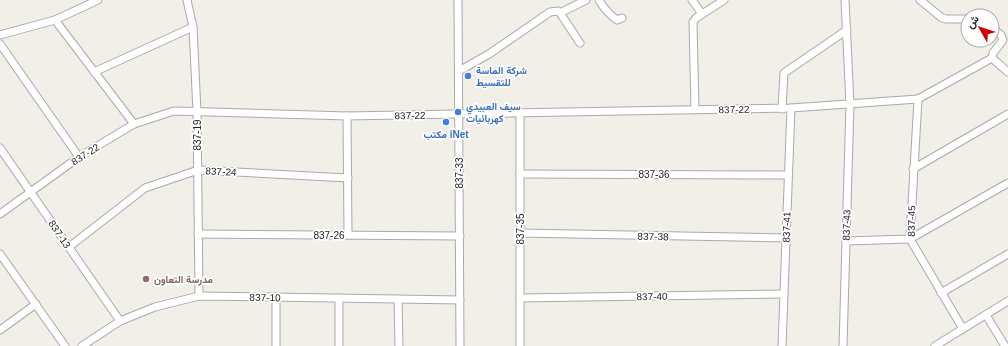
<svg xmlns="http://www.w3.org/2000/svg" width="1008" height="346" font-family="Arial,Vazirmatn,sans-serif">
  <style>
    .lines { fill: none; stroke-linecap: round; stroke-linejoin: round }
    .street-casing { stroke: #a9a9a9; stroke-width: 9 }
    .street { stroke: #fff; stroke-width: 7 }
    .shop-dot { fill: #3f7fe0; stroke: #fff; stroke-width: 1.5 }
    .education-dot { fill: #8d6e63; stroke: #fff; stroke-width: 1.5 }
    .labels { text-anchor: middle; stroke-width: 3.5; stroke-linejoin: round; paint-order: stroke }
    .shop-label { font-size: 10px; font-weight: bold; fill: #366cbe; stroke: #fff; text-anchor: start }
    .street-label { font-size: 10px; fill: #222; stroke: #fff }
    .education-label { font-size: 10px; font-weight: bold; fill: #785e54; stroke: #fff; text-anchor: start }
  </style>
  <rect width="100%" height="100%" fill="#f2efe9"/>
  <g class="lines">
    <g class="street-casing">
      <g id="street">
        <path d="M187,0L193,27L197,112L199,296"/>
        <path d="M458,0L460,346"/>
        <path d="M599,0C604,9 609,14 617,20L622,18"/>
        <path d="M692,0L702,14"/>
        <path d="M920,0L942,18L946,19H968"/>
        <path d="M560,13L586,0"/>
        <path d="M55,20L134,124"/>
        <path d="M992,27L1001,35L1003,40L993,53L992,58L1008,72"/>
        <path d="M0,35L55,20L98,0"/>
        <path d="M0,44L79,157"/>
        <path d="M459,71L489,54L550,12L558,11L560,13L580,43"/>
        <path d="M94,72L193,27"/>
        <path d="M918,99L910,239L963,329"/>
        <path d="M782,109L784,73L847,30"/>
        <path d="M695,110L693,22L696,18L724,0"/>
        <path d="M347,116L348,235"/>
        <path d="M0,148L120,321"/>
        <path d="M913,169L1008,114"/>
        <path d="M520,174L788,175"/>
        <path d="M0,214L79,157L134,124L174,111L347,116L791,108L918,99L992,58"/>
        <path d="M520,233L786,238"/>
        <path d="M198,234L460,236"/>
        <path d="M846,241L910,239L1008,183"/>
        <path d="M69,247L145,188L198,170L348,178"/>
        <path d="M0,254L65,346"/>
        <path d="M941,293L1008,254"/>
        <path d="M520,298L784,294"/>
        <path d="M398,299L399,346"/>
        <path d="M986,315L1005,346"/>
        <path d="M0,330L36,304"/>
        <path d="M82,346L120,321L155,307L199,296L460,300"/>
        <path d="M276,346V297"/>
        <path d="M339,346V298"/>
        <path d="M520,346V113"/>
        <path d="M782,346L791,108"/>
        <path d="M843,346L850,104L845,0"/>
        <path d="M935,346L1008,301"/>
      </g>
    </g>
    <use href="#street" class="street"/>
  </g>
  <g class="shop-dot">
    <circle cx="468" cy="76" r="4"/>
    <circle cx="458" cy="112" r="4"/>
    <circle cx="446" cy="122" r="4"/>
  </g>
  <circle class="education-dot" cx="146" cy="279" r="4"/>
  <g class="labels">
    <g class="shop-label">
      <text x="476" y="74">شركة الماسة<tspan x="476" dy="12">للتقسيط</tspan></text>
      <text x="466" y="110">سيف العبيدي<tspan x="466" dy="12">كهربائيات</tspan></text>
      <text x="446" y="138" text-anchor="middle">مكتب iNet</text>
    </g>
    <g class="street-label">
      <text transform="translate(734 109) rotate(-1)" y="4">837-22</text>
      <text transform="translate(410 115) rotate(-1)" y="4">837-22</text>
      <text transform="translate(197 135) rotate(-90)" y="4">837-19</text>
      <text transform="translate(85 154) rotate(-32)" y="4">837-22</text>
      <text transform="translate(221 171) rotate(3)" y="4">837-24</text>
      <text transform="translate(459 173) rotate(-90)" y="4">837-33</text>
      <text x="654" y="178">837-36</text>
      <text transform="translate(911 221) rotate(-89)" y="4">837-45</text>
      <text transform="translate(846 225) rotate(-88)" y="4">837-43</text>
      <text transform="translate(786 227) rotate(-88)" y="4">837-41</text>
      <text transform="translate(520 229) rotate(-90)" y="4">837-35</text>
      <text transform="translate(60 234) rotate(56)" y="4">837-13</text>
      <text x="329" y="239">837-26</text>
      <text transform="translate(653 236) rotate(1)" y="4">837-38</text>
      <text transform="translate(652 296) rotate(-1)" y="4">837-40</text>
      <text transform="translate(265 297) rotate(1)" y="4">837-10</text>
    </g>
    <g class="education-label">
      <text x="154" y="283">مدرسة التعاون</text>
    </g>
  </g>
  <g transform="translate(980 28) rotate(309)"><circle r="19" fill="#ffffff" stroke="#a7a7a7"/>
  <path d="M0-3L7 15L0 10L-7 15Z" fill="#d40000"/>
  <text y="-6" font-size="11" font-weight="bold" text-anchor="middle" fill="#222222">ش</text>
  </g>
</svg>
